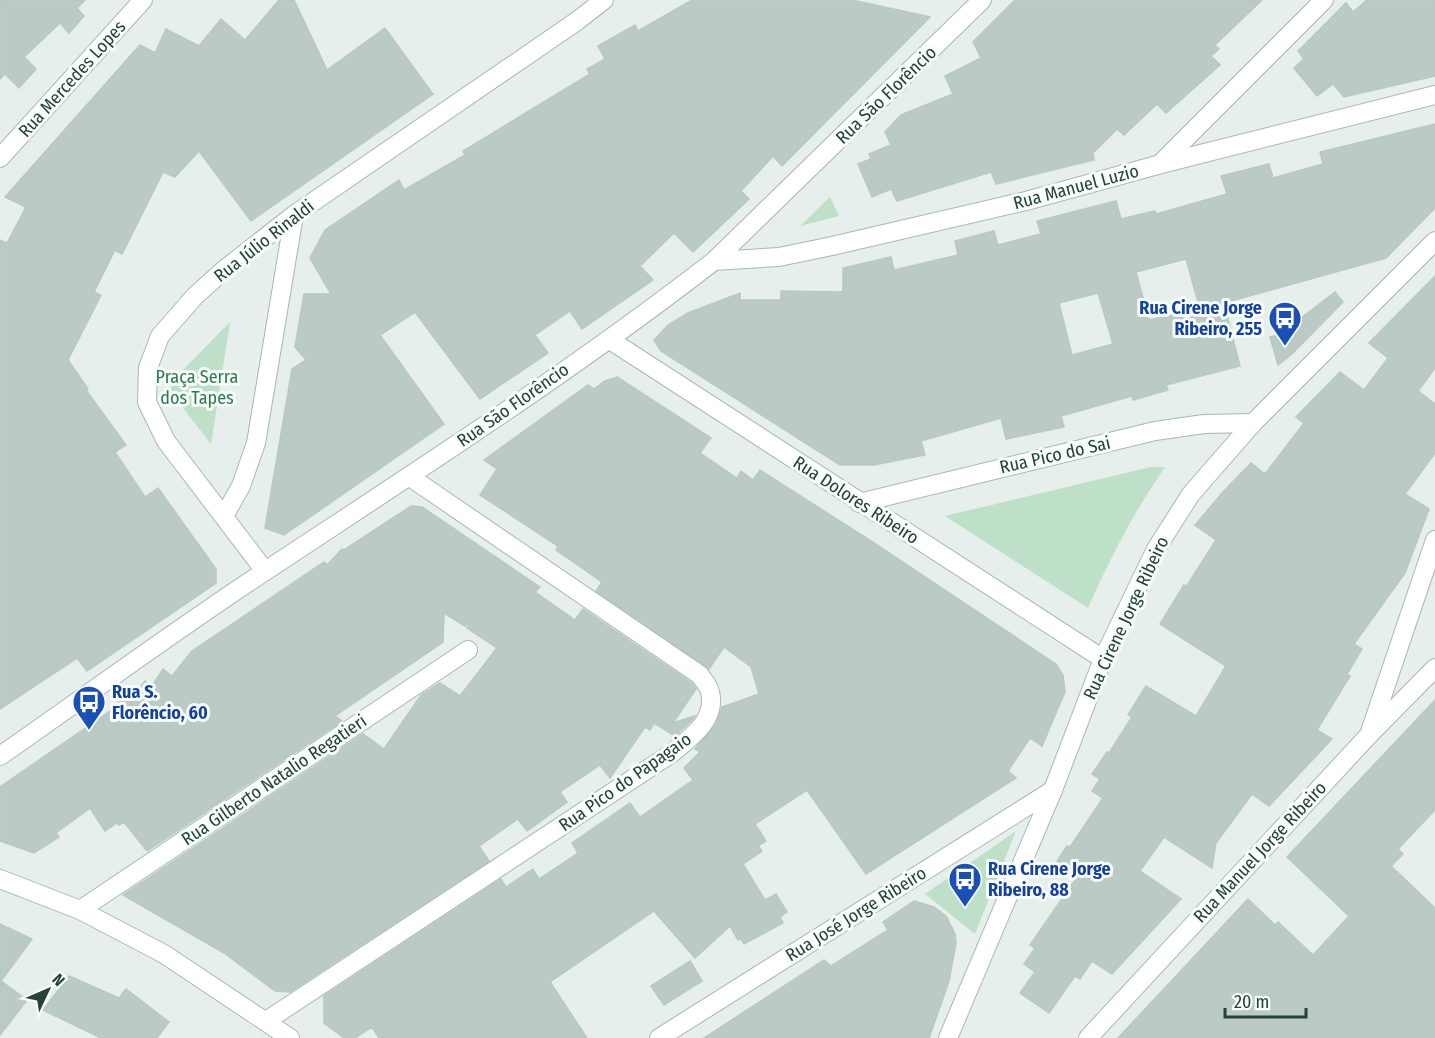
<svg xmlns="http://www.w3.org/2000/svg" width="1435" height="1038" font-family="'Fira Sans Condensed',sans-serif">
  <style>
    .green { fill: #bfe0c8 }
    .building { fill: #bbcac4; stroke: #b8c9c2; stroke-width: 1.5; fill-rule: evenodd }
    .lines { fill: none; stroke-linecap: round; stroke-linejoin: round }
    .minor-casing { stroke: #a8b8b2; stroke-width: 20 }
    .tertiary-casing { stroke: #a8b8b2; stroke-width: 20 }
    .secondary-casing { stroke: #a4bbb3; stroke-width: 20 }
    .minor { stroke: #fff; stroke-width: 18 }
    .tertiary { stroke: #fff; stroke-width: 18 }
    .secondary { stroke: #fff; stroke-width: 18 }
    .labels { text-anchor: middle; stroke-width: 6; stroke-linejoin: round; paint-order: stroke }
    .street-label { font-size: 18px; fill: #24423a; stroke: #f7fbf9 }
    .transit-label { font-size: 18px; font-weight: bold; fill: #164399; stroke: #f7fbf9; text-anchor: start }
    .park-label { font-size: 18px; fill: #2d7a4b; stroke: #f7fbf9 }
  </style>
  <rect width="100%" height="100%" fill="#e6efeb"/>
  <g class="green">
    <path d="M830,197L839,216L800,226Z"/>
    <path d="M230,322L211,444L173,395L171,388L179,374Z"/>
    <path d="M1151,467H1165C1134,512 1110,558 1088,608L945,516Z"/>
    <path d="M1016,831L975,934L925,894Z"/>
  </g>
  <g class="building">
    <path d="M0,0H85L77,8L84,16L69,33L60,23L24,57L36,69L19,88L5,74L0,79Z"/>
    <path d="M279,0H294L327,70L385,28L433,94L251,221L199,151L175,177L163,172L122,254L115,250L94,292L101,295L68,360L88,389L86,390L126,445L115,452L145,497L158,488L216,569V583L87,671L77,658L0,709V240L7,243L26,207L5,197L140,45L155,53L166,29L199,46L221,19L245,40Z"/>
    <path d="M692,0H852L930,17L782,166L773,156L741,191L749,199L693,252L674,233L640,266L653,280L582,329L570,311L535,335L548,353L480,399L415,312L380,335L444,424L284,535L265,528L292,369L306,360L295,347L304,294H331L310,258L325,230L399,180L404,190L465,155L463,151L590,74L587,69L605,59L598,46L635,25L638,31Z"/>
    <path d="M1015,0H1262L1215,45L1219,49L1211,56L1220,65L1166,113L1157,104L1124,135L1117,129L1093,153L1094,160L996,184L991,172L897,201L891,189L872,197L858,164L871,159L869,154L891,145L885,132L901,115L953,94L945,76L981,58L973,42Z"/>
    <path d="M1367,0H1435V76L1344,97L1333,84L1317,96L1294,68L1304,59L1298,51L1346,3L1353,12Z"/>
    <path d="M1435,124V208L1386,258L1224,303L1240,366L1166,385L1168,390L1133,400L1132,396L1061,416L1064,427L1006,439L1001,418L921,441L925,455L874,465H840L661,351L654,340L668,325L688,313L740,293V300H781V291L843,292V268L891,257L894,270L958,255L955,241L994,231L998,245L1041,234L1037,221L1116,201L1121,219L1155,211L1156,214L1227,194L1221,176L1269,164L1273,178L1323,164L1320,152ZM1186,259L1200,309L1149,320L1136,272ZM1098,293L1113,344L1072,355L1059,303Z"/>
    <path d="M1435,276V368L1418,391L1435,404V453L1405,494L1429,509L1405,573L1354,644L1362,649L1347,674L1350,676L1317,730L1332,739L1269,806L1252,794L1216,843L1212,868L1164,837L1140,871L1181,899L1112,974L1092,961L1080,979L1075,976L1049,1013L1020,993L1035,972L1024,964L1035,948L1030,945L1075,880L1054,866L1067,846L1070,847L1103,798L1092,791L1100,779L1092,774L1107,752L1109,753L1132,717L1128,715L1146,686L1196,716L1226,666L1160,624L1184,585L1186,587L1216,540L1195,525L1223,492L1251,463L1265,474L1304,423L1296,417L1340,372L1364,390L1388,358L1369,343Z"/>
    <path d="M1335,292L1343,302L1292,354L1278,365L1270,337L1279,335Z"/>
    <path d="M617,377L711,438L700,453L737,478L741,471L753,480L760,470L874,543L1056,664L1063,675L1065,692L1042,746L1030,738L1008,771L1016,778L866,874L807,790L755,824L766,841L758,846L762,851L743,864L765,900L776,894L787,912L780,917L783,923L744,944L741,939L738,940L730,926L695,958L654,911L550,982L587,1038H379L372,1027L355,1038H344L324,1023V996L501,879L506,887L533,869L539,879L578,853L572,843L630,803L640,817L693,780L684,768L700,752L695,749L715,726L722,707L759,694L751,667L724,647L709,669L596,591L602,582L556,550L558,546L480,495L497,469L484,460L588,385L594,389L605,381Z"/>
    <path d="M411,506L422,507L540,587L535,592L575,620L583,609L692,683L696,689L673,723L695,716L692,720L675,736L654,723L650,730L645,727L610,778L600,765L560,792L567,802L527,831L518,819L479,846L489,861L290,992L275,991L224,953L123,895L363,734L384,749L421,695L440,683L460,696L497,648L467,628L471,622L465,626L444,613L443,642L335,716L342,721L147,851L124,822L119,825L117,823L105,831L90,808L56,833L59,837L34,853L0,841V787L110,711L127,695L132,698L145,681L152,686L163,669L172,676L192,651L324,562L327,565L342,549L344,550Z"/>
    <path d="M1435,700V810L1398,849L1403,854L1391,866L1435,908V1038H1118L1248,899L1275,925L1278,922L1313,955L1349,916L1287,857Z"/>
    <path d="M914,901L934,907L946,916L955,934L956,943L949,981L929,1038H704L824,960L831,966L888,930L883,922Z"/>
    <path d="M0,924L32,939L1,981L27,1000L0,1035Z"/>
    <path d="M690,961L702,981L664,1005L651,986Z"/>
    <path d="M69,976L119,998L126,989L169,1022L157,1038H101L43,1010Z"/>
  </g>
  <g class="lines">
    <g class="minor-casing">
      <g id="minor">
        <path d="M1162,162L1324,0"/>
        <path d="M714,261L779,257L832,246L1026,201L1161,164L1435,95"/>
        <path d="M610,340L1103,659"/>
        <path d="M859,503L1155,431L1204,424L1253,423"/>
        <path d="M224,516L241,486L256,443L294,215"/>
        <path d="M265,571L166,441L147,402L148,368L160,336L195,296L225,269L294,215L577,21L604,0"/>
        <path d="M1369,735L1435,668"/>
        <path d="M0,756C89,694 177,629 267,570C418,470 571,372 714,261L982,0"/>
        <path d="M80,910L468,650"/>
        <path d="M266,1021L672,753C690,738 717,720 710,692C709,686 703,680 700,675L410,477"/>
        <path d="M659,1038L1053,790"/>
      </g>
    </g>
    <g class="tertiary-casing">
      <g id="tertiary">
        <path d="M0,158L143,0"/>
        <path d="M948,1038L1053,790L1103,659L1156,549L1191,494L1253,423L1435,241"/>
        <path d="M1088,1038L1369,735L1435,540"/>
      </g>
    </g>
    <g class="secondary-casing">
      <path id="secondary" d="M0,879L80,910L164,954L290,1038"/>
    </g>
    <use href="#minor" class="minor"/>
    <use href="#tertiary" class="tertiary"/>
    <use href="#secondary" class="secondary"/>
  </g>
  <defs>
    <g id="bus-pin" transform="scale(1.725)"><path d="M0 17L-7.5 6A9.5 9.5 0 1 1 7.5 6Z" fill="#1a4fb4" stroke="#f7fbf9"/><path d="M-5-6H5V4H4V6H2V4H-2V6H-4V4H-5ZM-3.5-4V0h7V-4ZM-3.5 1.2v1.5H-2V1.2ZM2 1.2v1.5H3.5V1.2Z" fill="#fff"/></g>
  </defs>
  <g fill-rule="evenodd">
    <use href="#bus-pin" x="1285" y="318"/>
    <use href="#bus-pin" x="89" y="702"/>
    <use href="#bus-pin" x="965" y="879"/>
  </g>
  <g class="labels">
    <g class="street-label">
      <text transform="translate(72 79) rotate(-48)" y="6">Rua Mercedes Lopes</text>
      <text transform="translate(886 95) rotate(-44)" y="6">Rua São Florêncio</text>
      <text transform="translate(1076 187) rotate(-15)" y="6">Rua Manuel Luzio</text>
      <text transform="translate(264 241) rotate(-38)" y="6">Rua Júlio Rinaldi</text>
      <text transform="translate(513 405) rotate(-35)" y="6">Rua São Florêncio</text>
      <text transform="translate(1055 455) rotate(-13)" y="6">Rua Pico do Sai</text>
      <text transform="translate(856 500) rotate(33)" y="6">Rua Dolores Ribeiro</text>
      <text transform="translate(1126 618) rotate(-65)" y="6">Rua Cirene Jorge Ribeiro</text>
      <text transform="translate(274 780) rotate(-34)" y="6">Rua Gilberto Natalio Regatieri</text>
      <text transform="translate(625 782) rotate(-35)" y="6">Rua Pico do Papagaio</text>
      <text transform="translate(1260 852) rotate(-47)" y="6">Rua Manuel Jorge Ribeiro</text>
      <text transform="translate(856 914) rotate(-32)" y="6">Rua José Jorge Ribeiro</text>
    </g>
    <g class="transit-label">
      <text x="1262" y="314" text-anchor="end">Rua Cirene Jorge<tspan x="1262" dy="21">Ribeiro, 255</tspan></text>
      <text x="112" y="698">Rua S.<tspan x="112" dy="21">Florêncio, 60</tspan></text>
      <text x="988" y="875">Rua Cirene Jorge<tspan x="988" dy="21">Ribeiro, 88</tspan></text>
    </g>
    <g class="park-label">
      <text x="197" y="383">Praça Serra<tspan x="197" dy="21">dos Tapes</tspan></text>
    </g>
  </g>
  <g transform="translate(48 990) rotate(46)" stroke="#f7fbf9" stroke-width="4.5" paint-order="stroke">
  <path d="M0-4.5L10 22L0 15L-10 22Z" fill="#24423a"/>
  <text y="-9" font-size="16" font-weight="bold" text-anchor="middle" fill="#24423a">N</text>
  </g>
  <path d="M1225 1008v9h81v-9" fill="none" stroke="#24423a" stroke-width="3"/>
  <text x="1234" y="1008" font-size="18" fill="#24423a" stroke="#f7fbf9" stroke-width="4.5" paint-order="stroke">20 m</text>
</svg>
